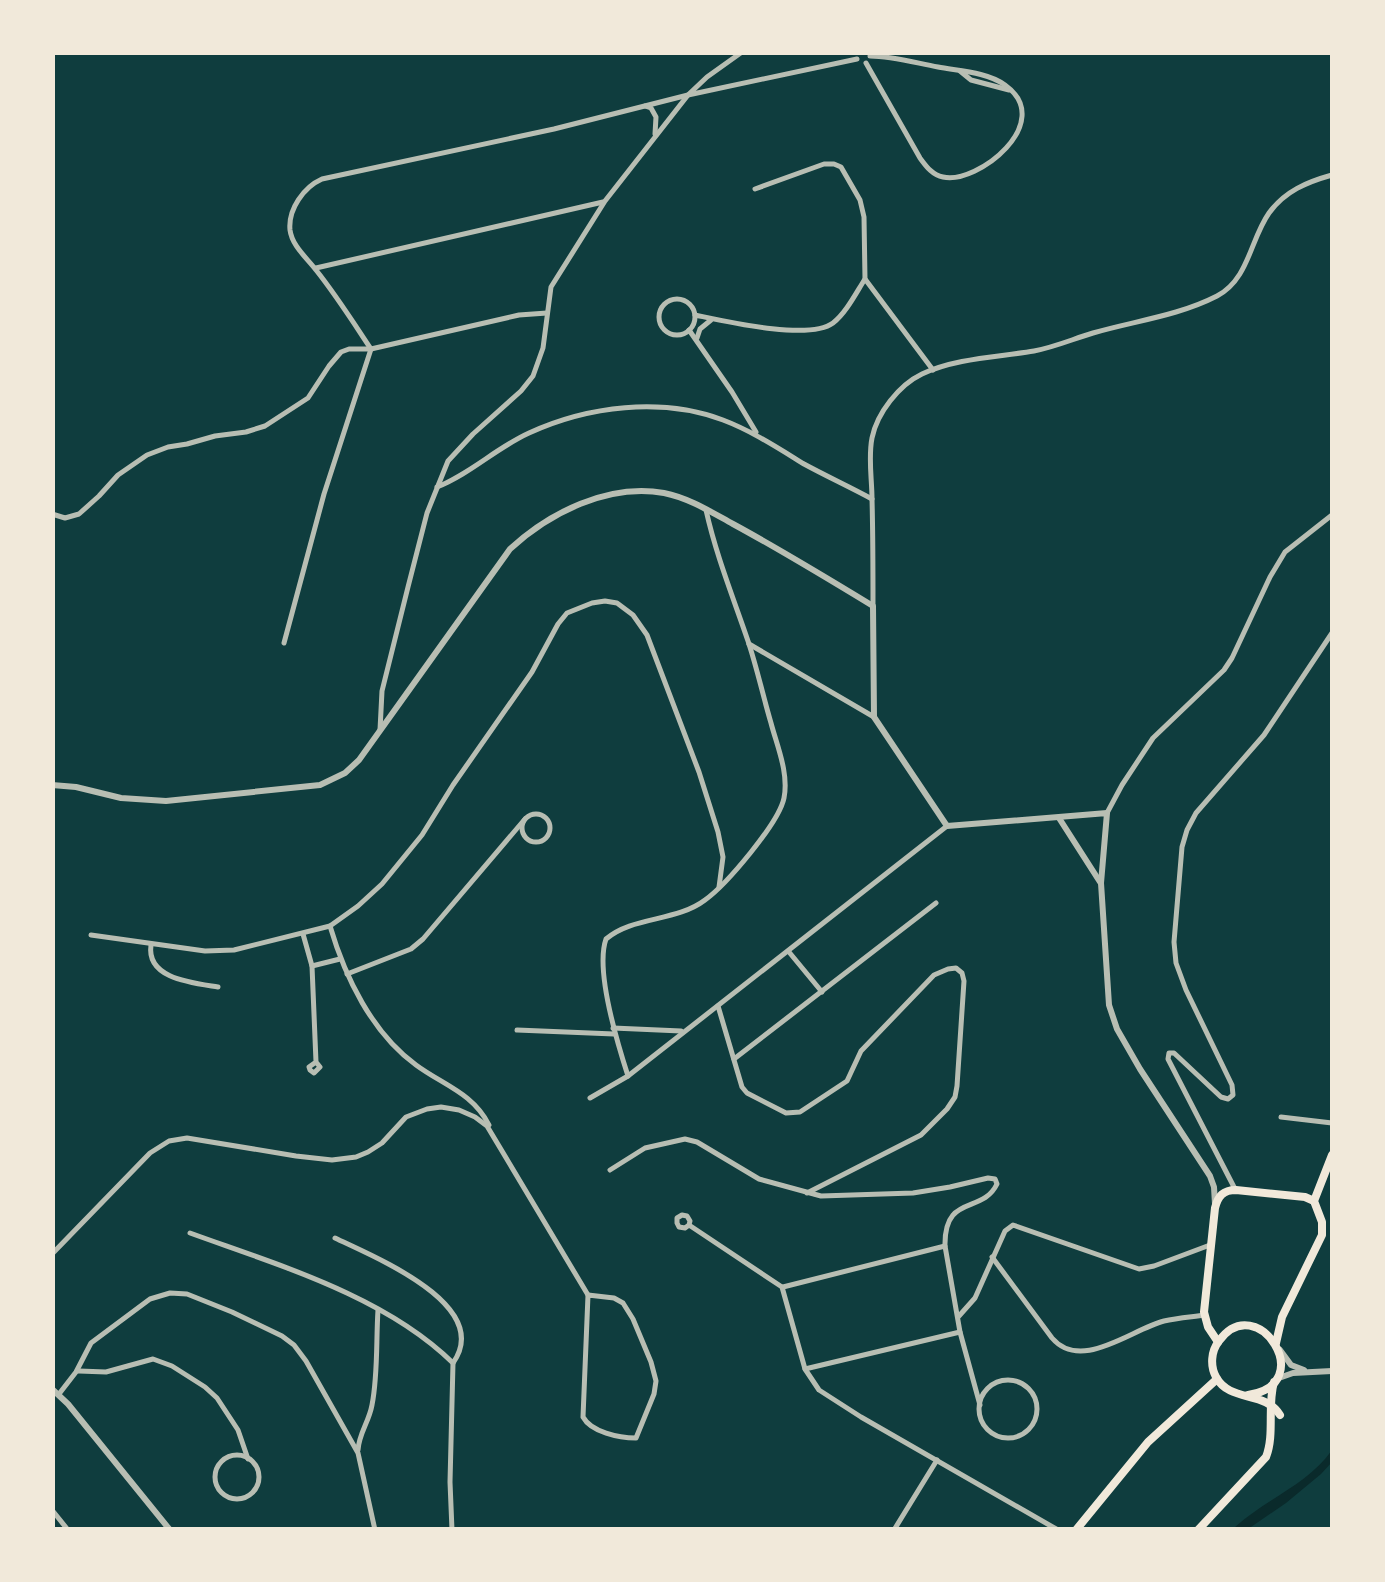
<svg xmlns="http://www.w3.org/2000/svg" width="1385" height="1582" font-family="'Exo 2',sans-serif">
  <style>
    .water { fill: #0a2a2b }
    .lines { fill: none; stroke-linecap: round; stroke-linejoin: round }
    .minor { stroke: #b8beb3; stroke-width: 5 }
    .tertiary { stroke: #b8beb3; stroke-width: 6 }
    .secondary { stroke: #f1e9da; stroke-width: 8 }
  </style>
  <rect width="100%" height="100%" fill="#0f3d3e"/>
  <path class="water" d="M1332,1450V1462L1321,1474L1286,1503L1248,1529H1233C1263,1500 1308,1485 1332,1450Z"/>
  <g class="lines">
    <g class="minor">
      <path d="M866,63L920,158C926,166 932,175 943,177C977,185 1057,122 1005,85C987,72 959,71 938,67C916,63 892,56 870,56"/>
      <path d="M960,71L971,80L1009,90"/>
      <path d="M645,106L651,108L656,117L655,134"/>
      <path d="M755,189L824,164H834L841,167L860,200L864,217L865,279L933,370"/>
      <path d="M316,268L603,202"/>
      <circle cx="677" cy="317" r="18"/>
      <path d="M695,315C724,321 809,341 833,323C846,313 856,293 865,279"/>
      <path d="M689,330L732,392L756,432"/>
      <path d="M697,338L700,329L711,320"/>
      <path d="M371,349C353,322 336,295 316,270C307,258 292,246 290,230C288,209 304,187 322,179L554,129L688,95L857,59"/>
      <path d="M437,487C470,474 496,448 529,433C588,406 661,397 723,420C752,431 778,448 804,464C826,476 850,487 872,499"/>
      <path d="M52,514L65,518L79,514L99,496L118,475L147,455L168,447L187,444L215,436L246,432L265,426L308,398L329,366L341,352L349,349H371L519,315L547,313"/>
      <path d="M873,606C873,570 873,535 872,499C872,479 868,458 872,438C877,413 899,385 922,374C956,358 999,357 1034,351C1055,347 1073,339 1093,333C1134,321 1178,316 1217,296C1249,279 1250,240 1269,213C1285,191 1307,182 1332,175"/>
      <path d="M284,643L324,494L371,349"/>
      <path d="M749,644L874,717"/>
      <path d="M380,730L382,691L408,587L427,513L448,461L473,434L521,391L533,376L543,348L551,287L605,201L688,95L707,77L742,52"/>
      <path d="M1107,813L1122,785L1153,738L1224,670L1232,658L1270,577L1285,552L1332,515"/>
      <circle cx="536" cy="828" r="14"/>
      <path d="M330,926C345,977 372,1033 416,1065C443,1085 473,1093 489,1125"/>
      <path d="M303,934L312,966L316,1062L320,1067L314,1073L310,1070L309,1067L316,1062"/>
      <path d="M91,935L205,951L234,950L330,926L358,906L382,884L422,835L453,785L532,672L558,624L567,613L592,603L605,601L617,603L633,615L647,635L699,772L718,832L723,857L719,887"/>
      <path d="M151,945C146,979 193,983 218,987"/>
      <path d="M789,952L822,992"/>
      <path d="M312,966L340,959"/>
      <path d="M347,974L411,949L423,939L525,819"/>
      <path d="M718,1006L742,1087L747,1093L786,1113L800,1112L847,1081L861,1051L934,975L948,969L956,968L962,973L964,981L957,1086L955,1097L947,1109L921,1135L807,1193"/>
      <path d="M613,1028L681,1031"/>
      <path d="M517,1030L614,1034"/>
      <path d="M734,1059L936,903"/>
      <path d="M628,1076C618,1045 595,970 606,939C633,916 676,922 705,900C726,885 779,823 784,798C789,773 777,746 771,723C763,696 757,668 748,641C733,597 716,555 706,510"/>
      <path d="M590,1098L628,1076L947,826"/>
      <path d="M1281,1117L1332,1123"/>
      <path d="M610,1170L645,1148L685,1139L697,1142L759,1179L821,1196L913,1193L950,1187L988,1178L995,1179L997,1184C982,1215 944,1193 945,1246L960,1332L980,1405"/>
      <path d="M1235,1189L1168,1059L1169,1053H1174L1221,1097L1228,1099L1233,1095L1232,1085L1186,990L1176,963L1174,942L1182,847L1187,830L1196,813L1264,735L1332,633"/>
      <path d="M689,1225L685,1228L679,1227L677,1223V1218L682,1215L687,1216L690,1221L689,1225L782,1287L805,1369L819,1390L861,1417L1058,1530"/>
      <path d="M190,1233C278,1265 385,1296 453,1363"/>
      <path d="M335,1238C374,1257 494,1305 453,1363L450,1482L452,1530"/>
      <path d="M52,1254L150,1153L169,1141L187,1138L296,1156L332,1160L356,1157L368,1152L382,1143L406,1117L427,1109L441,1107L459,1110L475,1117L487,1126L588,1295"/>
      <path d="M992,1257L1052,1338C1081,1372 1130,1330 1164,1321C1177,1318 1191,1317 1205,1315"/>
      <path d="M783,1287L945,1246"/>
      <path d="M588,1295L614,1298L623,1303L633,1319L651,1362L656,1381L654,1394L636,1438C619,1438 591,1432 583,1417Z"/>
      <path d="M959,1316L975,1298L1005,1231L1013,1225L1139,1269L1154,1266L1210,1245"/>
      <path d="M805,1369L960,1332"/>
      <path d="M79,1371L106,1372L153,1359L172,1366L205,1387L217,1398L238,1430L248,1459"/>
      <circle cx="1008" cy="1409" r="29"/>
      <path d="M59,1394L76,1372L91,1343L150,1299L170,1293L187,1294L232,1312L282,1336L294,1345L306,1361L358,1453L375,1530"/>
      <path d="M358,1450C359,1433 369,1422 372,1405C378,1375 376,1341 378,1310"/>
      <circle cx="237" cy="1477" r="22"/>
      <path d="M52,1510L68,1530"/>
      <path d="M894,1530L937,1460"/>
    </g>
    <g class="tertiary">
      <path d="M52,785L76,787L121,798L166,801L320,785L345,773L359,760L510,549C549,513 608,483 664,493C689,498 711,512 733,524C781,550 827,578 873,606L874,717L947,826L1107,813L1101,883L1109,1005L1117,1029L1140,1069L1210,1176L1214,1187L1215,1204"/>
      <path d="M1059,818L1100,882"/>
      <path d="M1280,1350L1291,1365L1304,1370"/>
      <path d="M1276,1379L1293,1373L1332,1371"/>
      <path d="M52,1389L68,1404L170,1530"/>
    </g>
    <g class="secondary">
      <path d="M1218,1342L1208,1327L1204,1312L1215,1208C1218,1196 1223,1190 1236,1190L1305,1197L1314,1201"/>
      <path d="M1276,1343L1282,1317L1322,1235V1222L1314,1201L1332,1155"/>
      <path d="M1248,1395C1320,1385 1257,1288 1219,1341C1211,1351 1210,1366 1216,1377C1230,1403 1265,1390 1280,1415"/>
      <path d="M1076,1530L1148,1442L1217,1379"/>
      <path d="M1198,1530L1266,1457C1275,1434 1267,1406 1274,1382"/>
    </g>
  </g>
  <rect width="1385" height="1582" fill="none" stroke="#f1e9da" stroke-width="110"/>
</svg>
